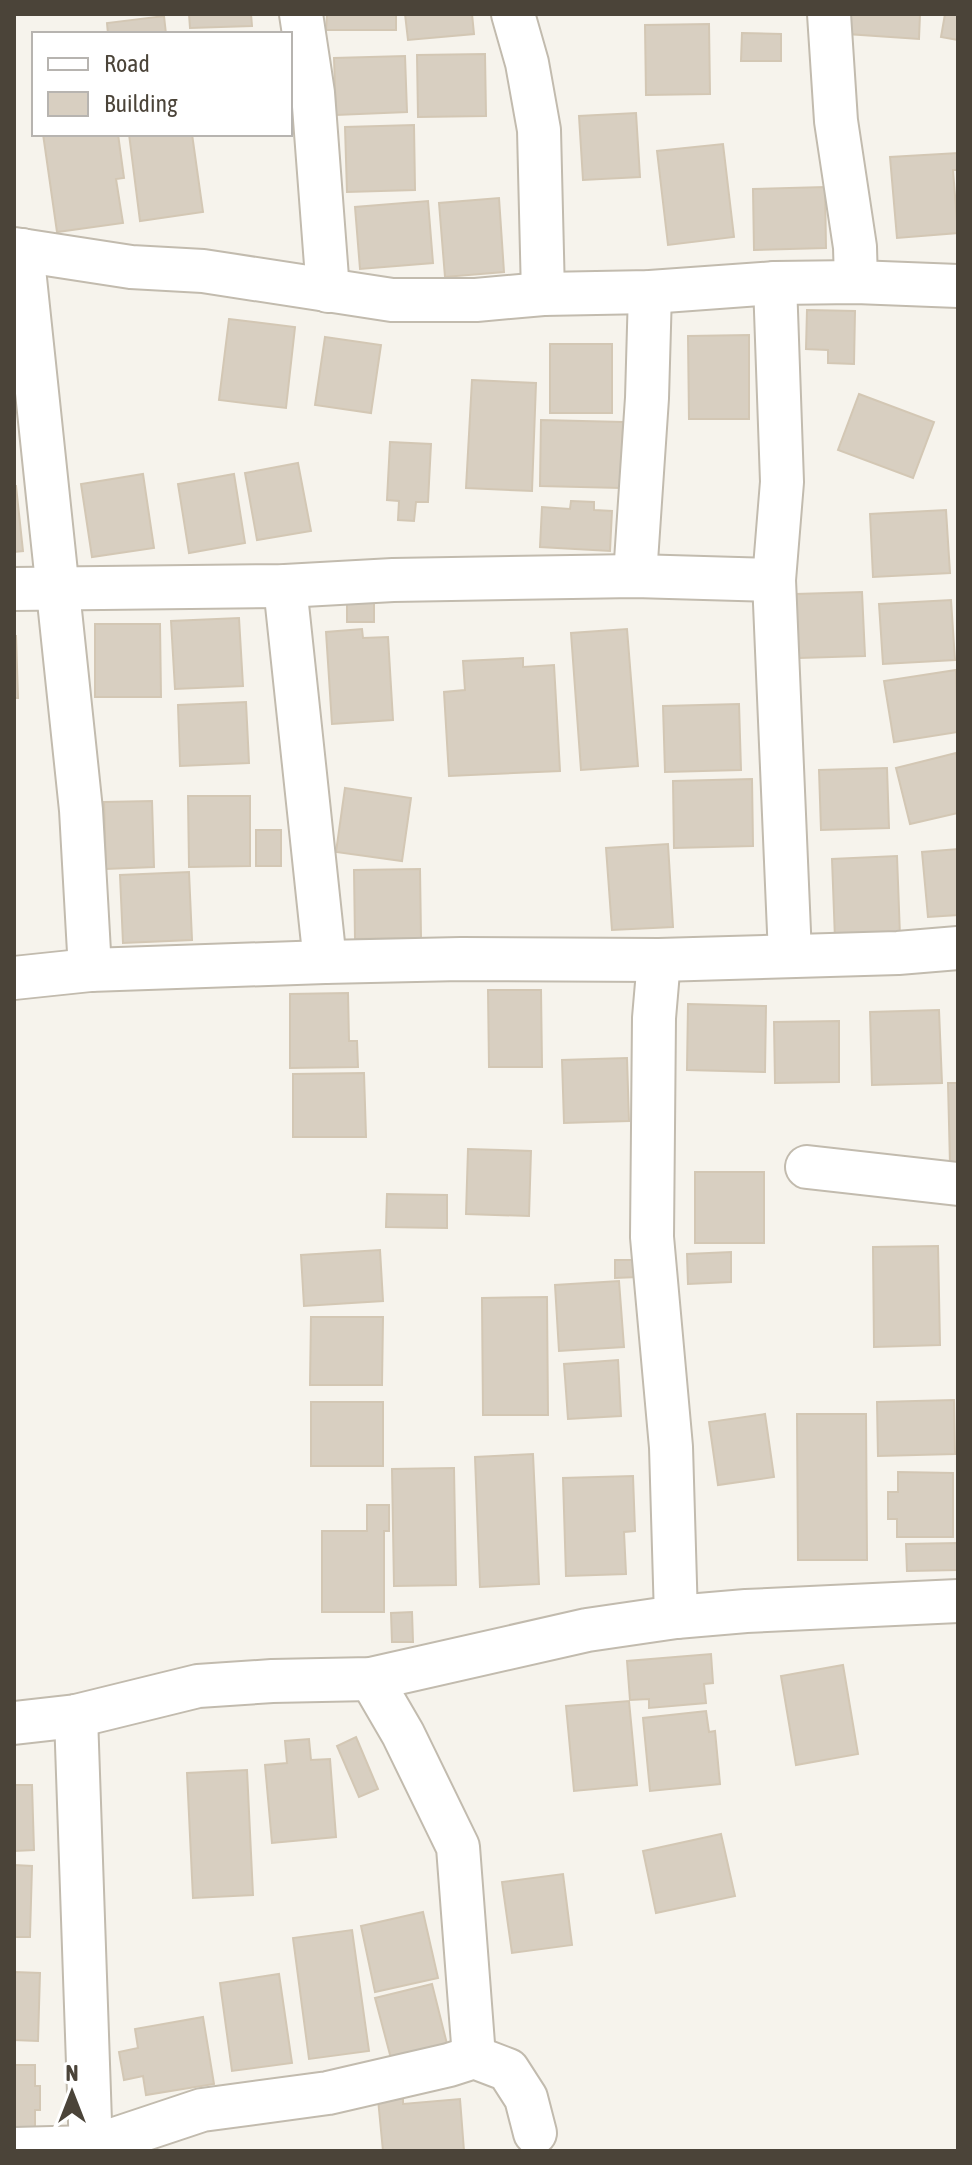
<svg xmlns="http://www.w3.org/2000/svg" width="972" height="2165" font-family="'Asap Condensed',sans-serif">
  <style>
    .building { fill: #d8cfc1; stroke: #d3c7b4; stroke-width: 2 }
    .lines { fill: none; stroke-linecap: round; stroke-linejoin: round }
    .minor-casing { stroke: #c2bbae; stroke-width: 46 }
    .minor { stroke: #fff; stroke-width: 42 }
  </style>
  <rect width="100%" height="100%" fill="#f6f3ec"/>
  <g class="building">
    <path d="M189,14H251L252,26L190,28Z"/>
    <path d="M327,14H396V30H326Z"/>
    <path d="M405,14H472L474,34L408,40Z"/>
    <path d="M849,14H920L919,39L847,34Z"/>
    <path d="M945,14H958V40L941,37Z"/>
    <path d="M164,16L166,34H108L107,23Z"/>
    <path d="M709,24L710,94L646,95L645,25Z"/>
    <path d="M742,33L781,34V61H741Z"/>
    <path d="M485,54L486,116L418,117L417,55Z"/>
    <path d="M405,56L407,112L336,115L334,58Z"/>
    <path d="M636,113L640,177L583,180L579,116Z"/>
    <path d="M414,125L415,190L347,192L345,127Z"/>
    <path d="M43,134H118L124,178L116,179L123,223L57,232Z"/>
    <path d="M129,134H192L203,212L140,221Z"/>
    <path d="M723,144L734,237L668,245L657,151Z"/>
    <path d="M958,153V170H953L958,233L897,238L890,157Z"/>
    <path d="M825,187L826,248L754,250L753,189Z"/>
    <path d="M499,198L504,272L445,277L439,203Z"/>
    <path d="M428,201L433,263L360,269L355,207Z"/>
    <path d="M807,310L855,311L854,364L828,363V350L806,349Z"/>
    <path d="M229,319L295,327L286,408L219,400Z"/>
    <path d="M749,335V419H689L688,336Z"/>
    <path d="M325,337L381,345L371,413L315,405Z"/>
    <rect x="550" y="344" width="62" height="69"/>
    <path d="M472,380L536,383L532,491L466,488Z"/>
    <path d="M859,394L934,422L913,478L838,450Z"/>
    <path d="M541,420L623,422L621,488L540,486Z"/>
    <path d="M390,442L431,444L428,502H416L414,521L398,520L399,501L387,500Z"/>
    <path d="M298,463L311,531L257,540L245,473Z"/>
    <path d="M143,474L154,548L92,557L81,484Z"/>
    <path d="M234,474L245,543L189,553L178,484Z"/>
    <path d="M14,486H16L23,551L14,552Z"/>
    <path d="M571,501L594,502V510L612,511L610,551L540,547L542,507L570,509Z"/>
    <path d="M946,510L950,573L873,577L870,514Z"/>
    <path d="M862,592L865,656L799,658L796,594Z"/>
    <rect x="347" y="599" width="27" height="23"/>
    <path d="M951,600L955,660L883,664L879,604Z"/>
    <path d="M239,618L243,686L175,689L171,621Z"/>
    <path d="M95,624H160L161,697H95Z"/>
    <path d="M362,629L363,638L388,637L393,720L332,724L326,632Z"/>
    <path d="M627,629L638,766L581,770L571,633Z"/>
    <path d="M14,636H16L18,698H14Z"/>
    <path d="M523,658V667L554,665L560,771L449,776L444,692L465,690L463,661Z"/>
    <path d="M956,670L958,732L894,742L884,681Z"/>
    <path d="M246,702L249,763L180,766L178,705Z"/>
    <path d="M739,704L741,770L665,772L663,706Z"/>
    <path d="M956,753L958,762V813L910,824L896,768Z"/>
    <path d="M887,768L889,828L821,830L819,770Z"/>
    <path d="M752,779L753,846L674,848L673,781Z"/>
    <path d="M345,788L411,798L402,861L336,852Z"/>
    <path d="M188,796H250V866L189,867Z"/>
    <path d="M152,801L154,867L106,869L104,802Z"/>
    <rect x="256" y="830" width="25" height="36"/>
    <path d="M668,844L673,927L612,930L606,848Z"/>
    <path d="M958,849V915L928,917L922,852Z"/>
    <path d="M897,856L900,936L835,939L832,859Z"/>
    <path d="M420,869L421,938L355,939L354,870Z"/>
    <path d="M189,872L192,940L123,943L120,875Z"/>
    <path d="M488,990H541L542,1067H489Z"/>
    <path d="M348,993L349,1041H357L358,1067L290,1068V994Z"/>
    <path d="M688,1004L766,1006L765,1072L687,1070Z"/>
    <path d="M939,1010L942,1083L872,1085L870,1012Z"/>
    <path d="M839,1021V1082L775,1083L774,1022Z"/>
    <path d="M627,1058L629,1121L564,1123L562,1060Z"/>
    <path d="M364,1073L366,1137H293V1074Z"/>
    <path d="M948,1083H958V1163L950,1164Z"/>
    <path d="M468,1149L531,1151L529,1216L466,1214Z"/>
    <rect x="695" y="1172" width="69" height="71"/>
    <path d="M387,1194L447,1195V1228L386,1227Z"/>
    <path d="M938,1246L940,1345L874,1347L873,1247Z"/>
    <path d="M380,1250L383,1301L304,1306L301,1255Z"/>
    <path d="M731,1252V1282L688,1284L687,1254Z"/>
    <path d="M615,1260H638V1277L615,1278Z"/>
    <path d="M619,1281L624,1347L559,1351L555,1285Z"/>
    <path d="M547,1297L548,1415H483L482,1298Z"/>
    <path d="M311,1317H383L382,1385H310Z"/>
    <path d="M618,1360L621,1416L568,1419L564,1364Z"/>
    <path d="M954,1400L955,1454L878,1456L877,1402Z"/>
    <rect x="311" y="1402" width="72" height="64"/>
    <path d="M765,1414L774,1477L718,1485L709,1422Z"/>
    <path d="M797,1414H866L867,1560H798Z"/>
    <path d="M533,1454L539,1584L480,1587L475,1457Z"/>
    <path d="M454,1468L456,1585L394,1586L392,1469Z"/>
    <path d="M898,1472L953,1473V1537H897V1519H888V1492H898Z"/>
    <path d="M633,1476L635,1531L624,1532L626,1574L566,1576L563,1478Z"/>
    <path d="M367,1505H389V1531H384V1612H322V1531H367Z"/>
    <path d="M958,1543V1570L907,1571L906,1544Z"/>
    <path d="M412,1612L413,1642H392L391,1613Z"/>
    <path d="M711,1654L713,1683L704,1684L706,1703L649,1708V1699L630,1700L627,1661Z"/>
    <path d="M843,1665L858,1754L796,1765L781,1676Z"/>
    <path d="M629,1701L637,1785L574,1791L566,1706Z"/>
    <path d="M706,1711L709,1732L715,1731L720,1784L650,1791L643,1718Z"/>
    <path d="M356,1737L378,1789L359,1797L337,1746Z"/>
    <path d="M309,1739L311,1760L330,1759L336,1837L272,1843L265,1765L287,1763L285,1741Z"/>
    <path d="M247,1770L253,1895L193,1898L187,1773Z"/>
    <path d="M14,1785H32L34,1850L14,1851Z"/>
    <path d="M721,1834L735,1896L656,1913L643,1851Z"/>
    <path d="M14,1865L32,1866L30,1937H14Z"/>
    <path d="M563,1874L572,1945L512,1953L502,1882Z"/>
    <path d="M423,1912L438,1978L375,1992L361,1926Z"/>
    <path d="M352,1930L369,2051L309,2059L293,1938Z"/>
    <path d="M14,1972L40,1973L38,2041L14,2040Z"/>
    <path d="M279,1974L292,2063L232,2071L220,1983Z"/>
    <path d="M432,1984L449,2052L393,2066L375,1998Z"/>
    <path d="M203,2017L214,2084L146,2095L143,2076L124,2080L119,2052L138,2048L135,2029Z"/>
    <path d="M14,2065H35V2086H40V2110H35V2128H14Z"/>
    <path d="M403,2098V2104L460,2099L464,2151H383L378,2099Z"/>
  </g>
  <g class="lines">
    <g class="minor-casing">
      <g id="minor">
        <path d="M301,14L313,93L328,291"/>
        <path d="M513,14L527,63L539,130L543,294"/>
        <path d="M829,14L836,121L855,247L856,282"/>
        <path d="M14,249L131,267L203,271L392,300H476L543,294L650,292L775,283L856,282L958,286"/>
        <path d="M22,250L81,810L90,970"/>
        <path d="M775,283L782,482L774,580L790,955"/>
        <path d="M635,576L647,398L650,292"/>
        <path d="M285,586L325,962"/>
        <path d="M14,589L285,586L393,580L635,576L774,580"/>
        <path d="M659,960L654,1018L652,1237L671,1447L676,1617"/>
        <path d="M14,978L90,970L325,962L461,959L659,960L898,953L958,948"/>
        <path d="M807,1167L958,1184"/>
        <path d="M371,1679L403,1734L458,1847L474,2057"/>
        <path d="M76,1716L91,2151"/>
        <path d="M14,1723L76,1716L198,1686L272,1681L371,1679L587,1630L676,1617L746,1611L958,1601"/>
        <path d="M14,2149L91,2147L202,2110L328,2093L449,2065L474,2057L508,2070L526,2098L535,2133"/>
      </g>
    </g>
    <use href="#minor" class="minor"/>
  </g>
  <rect width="972" height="2165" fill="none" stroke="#4b4439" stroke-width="32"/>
  <rect x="32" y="32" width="260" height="104" fill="#ffffff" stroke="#b7b4b0" stroke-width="2"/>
  <rect x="48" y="58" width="40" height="12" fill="#ffffff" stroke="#b7b4b0" stroke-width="2"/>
  <text x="104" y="72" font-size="24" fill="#4b4439">Road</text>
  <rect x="48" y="92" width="40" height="24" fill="#d8cfc1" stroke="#b7b4b0" stroke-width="2"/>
  <text x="104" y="112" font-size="24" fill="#4b4439">Building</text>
  <g transform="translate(72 2093)" stroke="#ffffff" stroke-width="6" paint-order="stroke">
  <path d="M0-6L14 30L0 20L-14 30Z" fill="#4b4439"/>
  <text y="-12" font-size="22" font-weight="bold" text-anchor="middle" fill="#4b4439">N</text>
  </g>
</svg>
